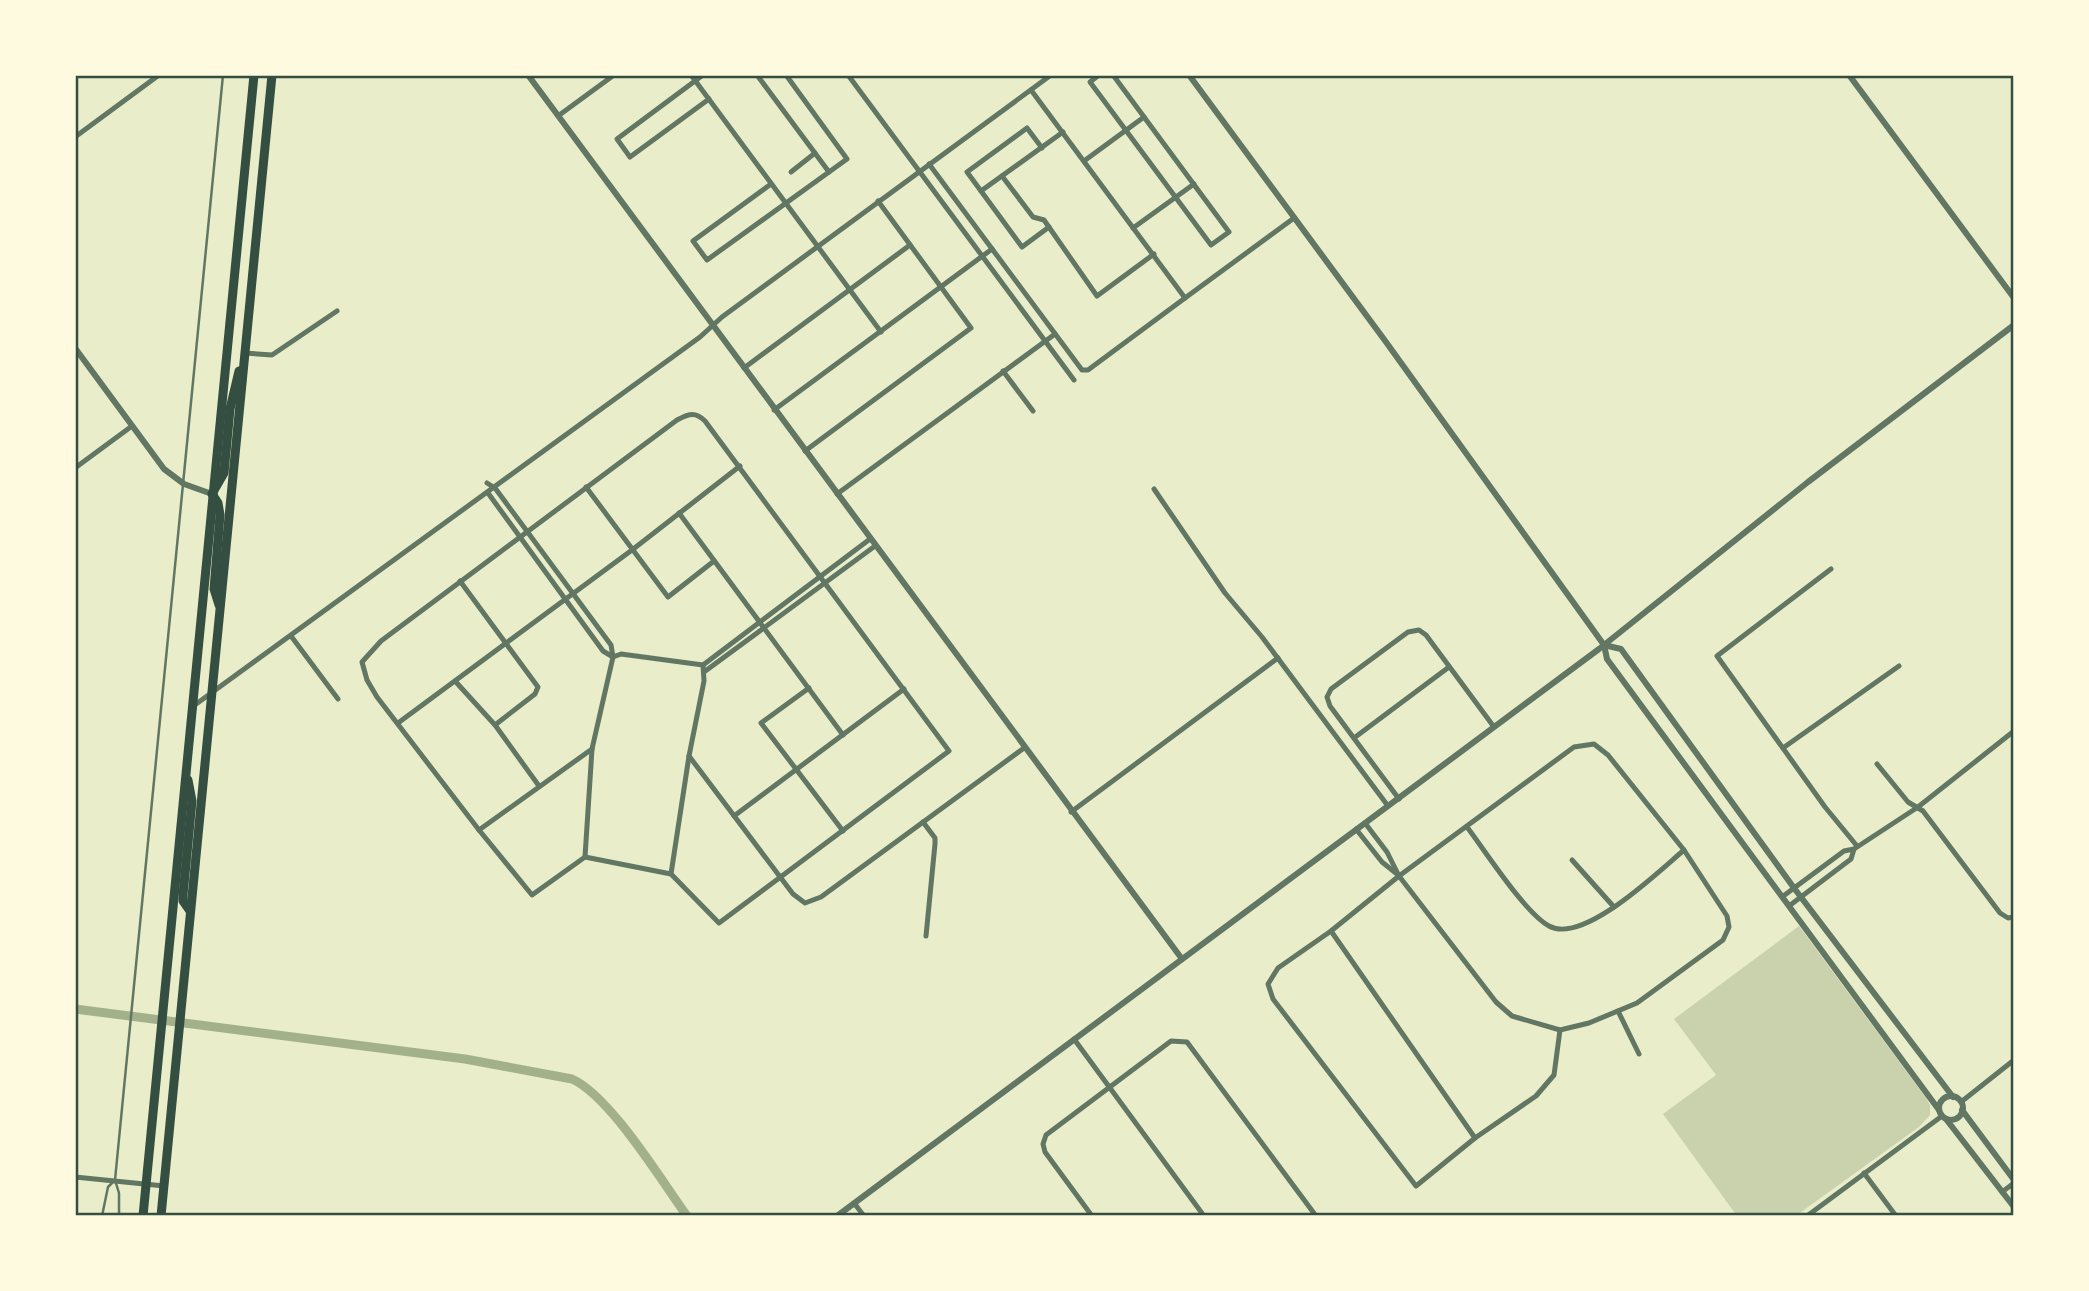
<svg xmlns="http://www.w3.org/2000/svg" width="2089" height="1291" font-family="'Fira Sans Condensed',sans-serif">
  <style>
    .green { fill: #cad2ad }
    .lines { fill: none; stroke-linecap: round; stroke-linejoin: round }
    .canal { stroke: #a3b18a; stroke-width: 9 }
    .service { stroke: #617663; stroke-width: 2.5 }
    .minor { stroke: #617663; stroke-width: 5 }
    .tertiary { stroke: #617663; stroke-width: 6 }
    .trunk { stroke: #344e41; stroke-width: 9 }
    .neatline { fill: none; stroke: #344e41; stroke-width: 2.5 }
  </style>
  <rect width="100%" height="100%" fill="#e9edc9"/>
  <path class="green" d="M1799,926L1926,1098L1930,1105V1115L1919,1127L1797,1215L1737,1216L1663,1114L1716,1075L1674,1019Z"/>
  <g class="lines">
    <path class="canal" d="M75,1009L465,1059L572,1079C610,1096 661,1180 687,1216"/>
    <g class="service">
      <path d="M115,1180L223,75"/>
      <path d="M102,1216L108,1187L115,1180L119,1193V1216"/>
    </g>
    <g class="minor">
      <path d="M691,75L881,332"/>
      <path d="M703,75L617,139L630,157L709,99"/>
      <path d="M757,75L829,172"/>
      <path d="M848,75L1074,380"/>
      <path d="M1099,75L1090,82L1211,245L1229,232L1113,75"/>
      <path d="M1031,90L1185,298L1294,218"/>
      <path d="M558,116L614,75"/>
      <path d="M75,137L159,75"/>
      <path d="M1042,148L1027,128L967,172L981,191L1063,132"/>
      <path d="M1084,161L1144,117"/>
      <path d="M929,164L1082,370H1088L1185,298"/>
      <path d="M791,172L815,153"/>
      <path d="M1002,176L1033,217L1044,220L1097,296L1154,254"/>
      <path d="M771,184L693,241L707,260L847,159L786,75"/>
      <path d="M981,191L1022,247L1049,227"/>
      <path d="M1133,228L1194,184"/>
      <path d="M244,353L272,355L337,311"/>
      <path d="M744,368L910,245"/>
      <path d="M1003,371L1033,411"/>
      <path d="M774,410L992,249"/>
      <path d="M805,451L971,328L878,201"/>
      <path d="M75,468L132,426"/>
      <path d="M487,483L495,488L611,645L613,657L592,749L585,857"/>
      <path d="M586,487L668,597L714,561"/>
      <path d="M1154,489L1225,593L1262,637L1388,806"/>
      <path d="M488,493L603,651L613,657"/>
      <path d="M837,494L1055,334"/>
      <path d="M679,513L843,735"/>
      <path d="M1831,569L1717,656L1825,807L1857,846"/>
      <path d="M460,581L538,687L535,694L495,725"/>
      <path d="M291,636L338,699"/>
      <path d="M613,657L621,654L703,665L870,539"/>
      <path d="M704,672L875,546"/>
      <path d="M455,681L495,725L539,786"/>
      <path d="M809,688L761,723L843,831"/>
      <path d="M192,707L700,337L722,317L1051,75"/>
      <path d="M398,723L632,550L740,466"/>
      <path d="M1354,738L1449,667"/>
      <path d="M1783,748L1899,666"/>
      <path d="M689,756L793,894L805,903L821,897L1024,748"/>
      <path d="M1877,764L1908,802L1923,811L2000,913L2008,918L2014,917"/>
      <path d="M1399,799L1330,706L1327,697L1331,689L1408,632L1419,630L1426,635L1494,727"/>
      <path d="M1071,812L1278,658"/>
      <path d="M734,816L904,689"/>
      <path d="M923,822L935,838V844L926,936"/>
      <path d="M1365,823L1387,852L1399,876L1496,1002L1512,1016L1560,1030L1589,1023L1637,1003L1723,940L1729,927L1727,916L1684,850L1608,755L1594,744L1574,747L1399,876L1331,931L1278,968L1268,984L1273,999L1416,1186L1475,1138L1536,1096L1554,1075L1560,1030"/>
      <path d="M1467,827C1486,852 1525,913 1549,926C1583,945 1658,872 1684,850"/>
      <path d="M1356,829L1382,862L1397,874"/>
      <path d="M479,830L592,749"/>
      <path d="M1572,860L1614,907"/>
      <path d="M671,874L585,857L532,895L479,830L377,697L367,680L362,662L381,641L677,420C688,414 695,411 705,421L949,751L719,923L671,874L689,756L704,681L703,665"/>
      <path d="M1782,897L1844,851L1854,849L1918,807L2014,731"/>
      <path d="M1789,906L1851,859L1854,849"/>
      <path d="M1331,931L1475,1138"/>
      <path d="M1618,1011L1639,1054"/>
      <path d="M1074,1039L1204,1216"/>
      <path d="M1961,1102L2014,1060"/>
      <path d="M1864,1173L1896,1216"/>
      <path d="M75,1177L164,1186"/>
      <path d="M2002,1192L2014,1183"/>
      <path d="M854,1203L864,1216"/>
      <path d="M1092,1216L1045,1152L1043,1144L1046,1135L1171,1041L1187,1042L1316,1216"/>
      <path d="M1807,1216L1942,1116"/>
    </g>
    <g class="tertiary">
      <path d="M528,75L1182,959"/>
      <path d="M1189,75L1386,342L1604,645L1607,659L1939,1110"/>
      <path d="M1849,75L2014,298"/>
      <path d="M75,348L164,469L184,484L212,494"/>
      <path d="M1604,645L1621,649L1794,888L1953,1097"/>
      <circle cx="1951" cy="1108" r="12"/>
      <path d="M1962,1110L2014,1180"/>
      <path d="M1946,1119L2014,1207"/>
      <path d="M837,1216L1599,649L1808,482L2014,325"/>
    </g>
    <g class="trunk">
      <path d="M213,492L224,473L230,409L239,371"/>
      <path d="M212,494L218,503L220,515L214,589L219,605"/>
      <path d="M188,780L192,801L183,895V901L190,911"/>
      <path d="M143,1216L254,75"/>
      <path d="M161,1216L272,75"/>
    </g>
  </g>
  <rect width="2089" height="1291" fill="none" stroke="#fefae0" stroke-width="154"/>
  <rect x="77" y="77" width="1935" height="1137" class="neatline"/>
</svg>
